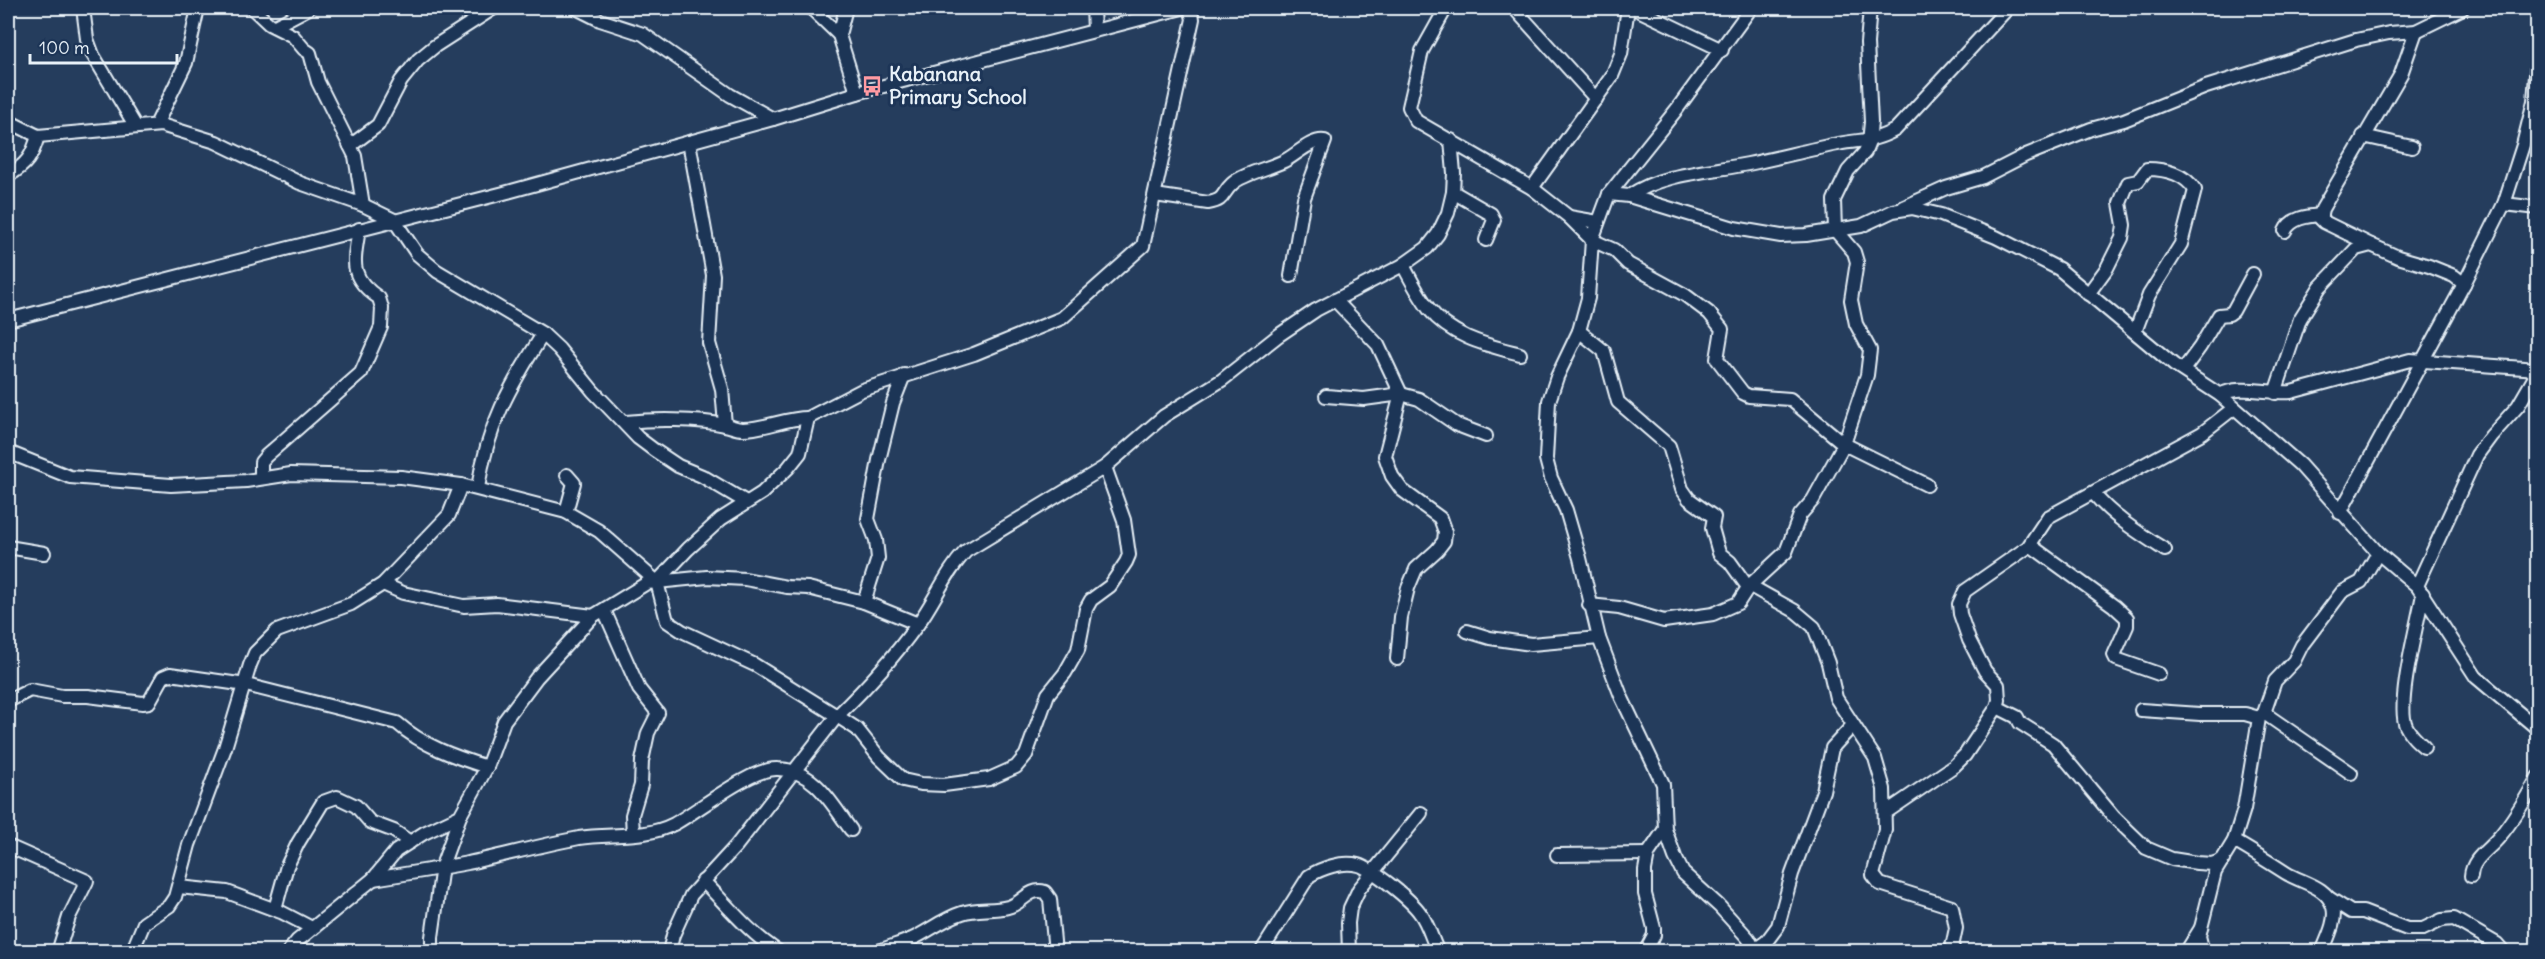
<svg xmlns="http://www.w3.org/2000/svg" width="2545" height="959" font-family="Delius,sans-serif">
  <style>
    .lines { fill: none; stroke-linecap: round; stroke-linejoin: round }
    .minor-casing { stroke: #e8f1f8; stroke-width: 16 }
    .minor { stroke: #1d3557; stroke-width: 12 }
    .labels { text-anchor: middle; stroke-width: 6; stroke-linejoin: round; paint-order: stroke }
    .poi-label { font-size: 20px; font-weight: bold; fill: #e8f1f8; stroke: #1d3557; text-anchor: start }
  </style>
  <rect width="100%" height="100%" fill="#253d5d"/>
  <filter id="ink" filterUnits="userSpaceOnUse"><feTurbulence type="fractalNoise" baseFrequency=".0167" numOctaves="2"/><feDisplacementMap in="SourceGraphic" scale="12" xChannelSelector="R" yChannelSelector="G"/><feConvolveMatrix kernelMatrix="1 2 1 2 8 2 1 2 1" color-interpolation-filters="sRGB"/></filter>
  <g filter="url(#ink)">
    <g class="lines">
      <g class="minor-casing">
        <g id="minor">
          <path d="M83,8L87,39L93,55L136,127"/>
          <path d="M252,8L269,24L293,36L304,49L310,53L318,82L355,156L363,205"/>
          <path d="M576,8L600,20L643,34L730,95L773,119"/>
          <path d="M811,8L839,35L857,93"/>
          <path d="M1093,8L1094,30"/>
          <path d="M1446,8L1422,51L1409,107L1416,121L1532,188L1569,217L1592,240L1614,250L1628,264L1685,295L1709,313L1722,329L1717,359L1743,393L1749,396L1790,399L1844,444L1927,485"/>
          <path d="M1514,8L1596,99"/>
          <path d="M1634,8L1722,50"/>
          <path d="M1751,8L1677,109L1609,194L1592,240L1588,298L1579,331L1557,377L1549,401L1546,459L1551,478L1566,510L1580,558L1599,638L1621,696L1663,784L1665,829L1675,857L1683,873L1719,906L1748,938L1756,952"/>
          <path d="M275,26L309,8"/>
          <path d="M839,35L846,8"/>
          <path d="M8,121L38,136L161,125L216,142L300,183L363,205L394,220L417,254L437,271L543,334L559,349L593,391L638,438L654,450L678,466L702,476L746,502"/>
          <path d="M156,125L186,63L198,8"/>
          <path d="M2363,136L2412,147"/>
          <path d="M689,142L713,275L709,343L722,389L725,425"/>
          <path d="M350,146L378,125L401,81L418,60L435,46L494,8"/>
          <path d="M8,176C27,164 32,157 38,136"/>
          <path d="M1532,188L1612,76L1621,54L1628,8"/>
          <path d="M1453,192L1491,214L1494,220L1486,240"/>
          <path d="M1609,194L1629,196L1734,228L1781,236L1806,235L1861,226L1893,211L1912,208L1941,215L1996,237L2059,269L2174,365L2220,395L2300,465L2378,553L2417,586L2476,677L2538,729"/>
          <path d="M1155,195L1208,203C1226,200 1221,194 1232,184C1242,174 1270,168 1284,161C1295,156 1312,138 1325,141L1304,198L1291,276"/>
          <path d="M1629,196C1663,173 1708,172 1748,164C1778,158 1807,150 1838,144C1862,139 1871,143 1895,130L2008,8"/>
          <path d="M2504,204L2538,208"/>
          <path d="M1904,207L1946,188L1983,177L2026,155L2091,129L2124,120L2206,87L2356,40L2389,33L2416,31L2463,8"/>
          <path d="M1569,217L1598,222"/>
          <path d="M2285,231C2291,218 2307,216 2321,215"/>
          <path d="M2371,245L2324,222L2320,218L2322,209L2401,74L2416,31"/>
          <path d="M1403,265C1411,280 1419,296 1429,309C1451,337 1487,345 1520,354"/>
          <path d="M2088,294L2107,268L2122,238L2124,225L2120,203L2128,183L2138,181L2147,169C2165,169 2185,174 2195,190L2181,244L2149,295L2135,332"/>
          <path d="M1335,300L1378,345L1401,394L1385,456L1392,476L1402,490L1440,518L1445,532L1444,541L1437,550L1416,569L1408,588L1401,617L1397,659"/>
          <path d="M8,320L504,193L773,119L857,93L1182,8"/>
          <path d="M1579,331L1604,351L1618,402L1669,446L1682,489L1689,499L1714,517L1712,528L1719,553L1730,562L1745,583L1795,611L1814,627L1828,663L1836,698L1875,758L1884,789L1885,830L1873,875L1880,884L1952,907L1956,928L1951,952"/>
          <path d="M2183,370L2200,347L2219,315L2229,314L2233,311L2253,274"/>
          <path d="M2275,393L2300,319L2320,287L2356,249L2371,245L2398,257L2429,266L2454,276L2464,284"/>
          <path d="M2220,395C2239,384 2269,394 2291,392L2410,360L2538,369"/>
          <path d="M1326,396L1364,399L1401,394L1419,399L1457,425L1486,436"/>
          <path d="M626,422C654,419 697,419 725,425C731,426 736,429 743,429C765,429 785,418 808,418"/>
          <path d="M8,452L70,477L171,485L246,481L291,474L401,477L461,485L566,512L599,531L657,582L707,577L745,579L787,587L808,588L864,602L918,624"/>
          <path d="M261,478V462L266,456L361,373L381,327L382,308L379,298C348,277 354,262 359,229"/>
          <path d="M478,488C487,426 510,386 543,334"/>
          <path d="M2093,493C2113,517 2139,533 2165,550"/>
          <path d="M566,512L574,483L567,475"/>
          <path d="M2340,513L2464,284L2504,204L2523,145L2534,101L2538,49"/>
          <path d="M2030,545L2114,606L2127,618V626L2114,655L2116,659L2159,674"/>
          <path d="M8,547L44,553"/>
          <path d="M657,582L667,621L682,631L755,665L837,716L857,729L879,757L903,780L921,784L944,785L989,779L1016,767L1026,755L1048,694L1065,673L1078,650L1086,609L1091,600L1110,586L1126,562L1129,555L1124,520L1105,467"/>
          <path d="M383,584L403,593L464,606L497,604L593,616"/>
          <path d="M2417,586L2477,455L2491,436L2518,406L2536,375L2532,371"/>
          <path d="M2423,594C2418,622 2396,703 2406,726C2410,735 2417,741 2424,747"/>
          <path d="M864,602L878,558L876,540L868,519L879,460L893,403L904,375"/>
          <path d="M1589,605L1619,608L1664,621L1713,614L1738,603L1749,586L1786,552L1800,515L1813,500L1844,444L1867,375L1870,350L1856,324L1851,300L1857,262L1854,252L1835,230L1834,200L1848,171L1865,152L1869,142L1871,122L1867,43L1870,8"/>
          <path d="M604,610L639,689L658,713L648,733L642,761L641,785L632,815L633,834"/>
          <path d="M1467,631L1490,638L1531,644L1599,638"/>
          <path d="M8,701L30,690L62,696H88L143,703L149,702L163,677L170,674L246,685L397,723C423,746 455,757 487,767"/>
          <path d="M1997,707L2017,717L2020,723L2053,744L2114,817L2146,848L2172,859L2197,863L2212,864L2223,860"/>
          <path d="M2141,710L2200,714H2245L2259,718"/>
          <path d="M2264,713L2351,773"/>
          <path d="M1885,813L1954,766L1965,755L1997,707L1999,700L1998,685L1985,671L1969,640L1960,614L1959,604L1965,591L2028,547L2048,517L2202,433L2234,408"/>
          <path d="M2234,841C2251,851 2269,862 2286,873C2302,883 2327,886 2333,907C2337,921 2327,939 2322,952"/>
          <path d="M8,846L87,881L69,917L58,952"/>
          <path d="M1557,855L1648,854"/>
          <path d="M2471,876C2472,858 2490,849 2500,836C2515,818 2527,797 2538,777"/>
          <path d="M373,879C405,874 436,869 468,863C505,855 542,845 579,838C610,833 645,839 674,824C698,811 752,767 778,769C815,770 831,803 851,830"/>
          <path d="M703,881C728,906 749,933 779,952"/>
          <path d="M179,887L227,892L281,912L312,928"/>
          <path d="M2329,898L2351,912H2363L2407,929H2423L2442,920L2454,919L2497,944L2504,952"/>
          <path d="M275,909L287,866L298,843L323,802L337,797L356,806L370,822L394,831L410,842"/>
          <path d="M1756,949L1766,942L1778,926L1792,874L1823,791L1832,748L1853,725"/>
          <path d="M132,952L144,923L169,906L175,897L189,845L225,748L250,665L255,653L277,631L351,604L383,584L449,515L461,485"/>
          <path d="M288,952L297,941L373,879L396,851L424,833L460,816L487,767L504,721L537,677L593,616L647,583L657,582L688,549L721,519L762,493L788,468L800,453L808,418L862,390L974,354L1062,318L1143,246L1193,19L1190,8"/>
          <path d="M432,952V937L442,866L460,816"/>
          <path d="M669,952L673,935L691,895L736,846L837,716C866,688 894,657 917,625C935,601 945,573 966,551L1105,467L1164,416L1222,380L1279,335L1316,310L1403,265L1427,248L1438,234L1448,213L1453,192L1454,173L1451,140"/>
          <path d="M876,952C888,947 900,944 912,939C929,931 943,919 962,913C977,908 993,911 1008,907C1022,904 1029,887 1045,892L1050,899L1055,952"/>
          <path d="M1261,952L1309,876C1322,868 1342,861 1358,865C1373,869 1411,900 1420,913C1428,923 1432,940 1438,952"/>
          <path d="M1349,952L1348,923L1350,908L1359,889L1421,813"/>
          <path d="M1645,952L1654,935V928L1645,894V870L1648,854L1665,829"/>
          <path d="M2186,952L2201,928"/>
          <path d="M2203,952L2199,936L2215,872L2234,841L2244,809L2259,718L2264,713L2275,681L2294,661L2302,645L2342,592L2361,582L2378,553"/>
        </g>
      </g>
      <use href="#minor" class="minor"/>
    </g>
  </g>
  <defs>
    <g id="bus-bare" transform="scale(1.62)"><path d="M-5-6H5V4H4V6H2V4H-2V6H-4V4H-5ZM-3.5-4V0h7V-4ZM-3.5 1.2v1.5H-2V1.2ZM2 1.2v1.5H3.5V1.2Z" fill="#ff9aa2" stroke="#1d3557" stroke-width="2.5" paint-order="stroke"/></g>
  </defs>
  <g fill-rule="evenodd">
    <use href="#bus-bare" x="872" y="86"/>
  </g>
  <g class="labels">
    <g class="poi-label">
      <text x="889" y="81">Kabanana<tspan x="889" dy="23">Primary School</tspan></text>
    </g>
  </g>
  <rect width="2545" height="959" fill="none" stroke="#1d3557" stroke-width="30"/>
  <rect x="15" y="15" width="2515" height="929" fill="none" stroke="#e8f1f8" stroke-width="2" filter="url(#ink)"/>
  <path d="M30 54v9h147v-9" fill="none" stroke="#e8f1f8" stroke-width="3"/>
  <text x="39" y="54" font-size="18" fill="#e8f1f8" stroke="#1d3557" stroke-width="4.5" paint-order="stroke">100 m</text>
</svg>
